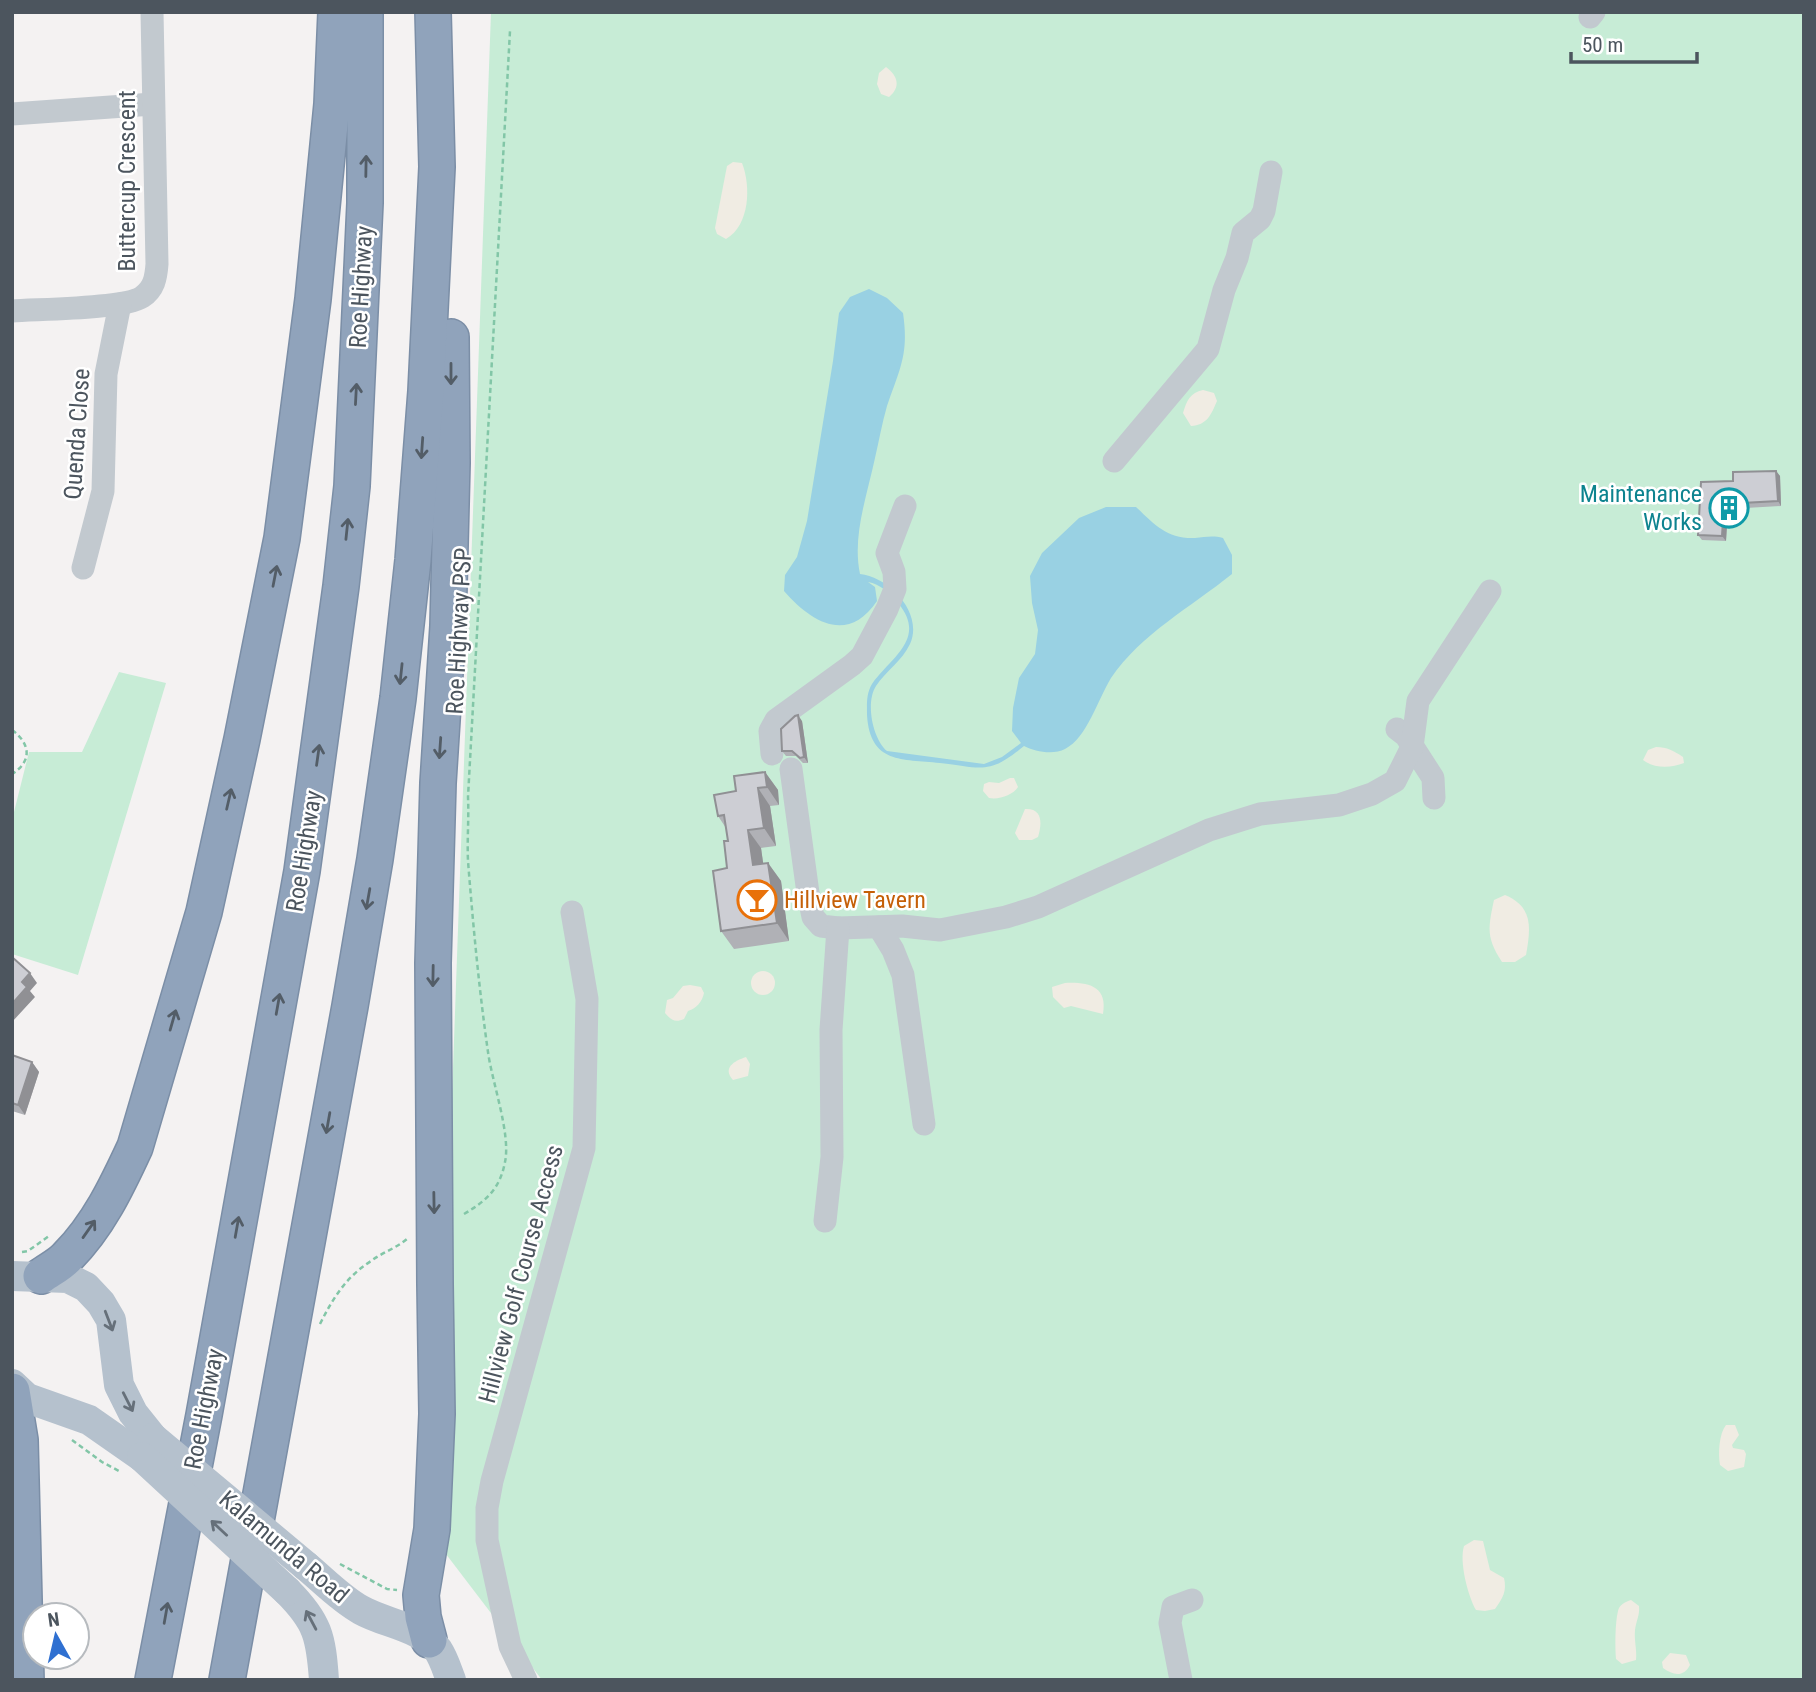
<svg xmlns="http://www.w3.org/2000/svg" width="1816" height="1692" font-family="'Roboto Condensed',sans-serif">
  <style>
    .green { fill: #c7ecd6 }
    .sand { fill: #f0ece3 }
    .water { fill: #99d1e3 }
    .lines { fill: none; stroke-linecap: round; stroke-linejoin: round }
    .highway-casing { stroke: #7b8ea6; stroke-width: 38 }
    .path { stroke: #82c6a7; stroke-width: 2.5; stroke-dasharray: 5 3.5; stroke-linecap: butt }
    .minor { stroke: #c2c9cf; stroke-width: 23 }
    .major { stroke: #b5c1cd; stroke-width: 30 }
    .highway { stroke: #90a3bb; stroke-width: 35 }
    .major-bridge { stroke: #b5c1cd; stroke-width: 30 }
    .wall { fill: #b0b1b6 }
    .shaded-wall { fill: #909094 }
    .building { fill: #cdced4; stroke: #909094; stroke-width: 2 }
    .oneway { stroke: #535d67 }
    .oneway2 { stroke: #66707a }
    .labels { text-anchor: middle; stroke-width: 5; stroke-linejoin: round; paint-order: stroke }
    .street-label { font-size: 24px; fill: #4c555e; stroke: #fff }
    .culture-label { font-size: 24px; fill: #0d838f; stroke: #fff; text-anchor: end }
    .food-label { font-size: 24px; fill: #c56008; stroke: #fff; text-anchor: start }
  </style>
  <rect width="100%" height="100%" fill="#f4f2f2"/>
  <g class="green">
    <path d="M491,12H1804V1680H542L436,1541Z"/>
    <path d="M119,672L166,683L78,975L12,954V820L29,752H82Z"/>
  </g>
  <g class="sand">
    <path d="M886,67C898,76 901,87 889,97L881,94L877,84L879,73Z"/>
    <path d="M733,162L742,163C751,186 750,225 726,239L717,234L715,228L727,166Z"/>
    <path d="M1203,390L1214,393L1217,401C1211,415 1207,425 1191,426L1183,413C1187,400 1190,393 1203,390Z"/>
    <path d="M1656,747C1667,747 1674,751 1683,757L1684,763C1671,768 1655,769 1643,760L1648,750Z"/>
    <path d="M1010,778H1014L1018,787C1013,795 999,800 989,798L983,791L984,784L989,782L999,783Z"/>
    <path d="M1025,809C1043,808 1042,824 1038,837L1032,840H1019L1015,833Z"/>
    <path d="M1505,895C1533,907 1531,927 1526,955L1515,962H1502C1486,938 1488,928 1494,900Z"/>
    <circle cx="763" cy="983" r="12"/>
    <path d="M1065,983C1088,982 1108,986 1103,1014L1071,1006L1064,1008L1053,997L1052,987Z"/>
    <path d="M690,985L701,987L704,993C702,1002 697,1008 688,1011L684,1019C675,1023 671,1020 665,1013L667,1000L673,998L683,986Z"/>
    <path d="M746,1057L750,1064L748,1076L733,1080C722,1068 734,1061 746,1057Z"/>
    <path d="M1726,1425H1735L1739,1435L1732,1445L1733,1448L1744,1450L1746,1454L1744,1467L1728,1471L1720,1465C1718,1453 1719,1434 1726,1425Z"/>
    <path d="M1474,1540L1483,1541L1490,1570L1504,1578C1507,1591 1503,1598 1495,1609L1485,1611L1476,1610C1468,1596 1459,1562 1464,1546Z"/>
    <path d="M1631,1600L1639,1606C1640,1615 1636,1621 1635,1630C1634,1640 1637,1650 1636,1660L1622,1664L1616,1659C1615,1647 1615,1623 1618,1611C1619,1605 1625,1602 1631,1600Z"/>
    <path d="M1670,1653L1686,1655L1690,1665C1683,1678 1673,1675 1663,1668L1662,1662Z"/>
  </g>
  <path class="water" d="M869,289L887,298L903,313C909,354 900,368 887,406C882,423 879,441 875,458C867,496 852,536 860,574C889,577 924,613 910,644C902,661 886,671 876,686C865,703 873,739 887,751L984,764L1002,757L1021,743L1012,731L1013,708L1019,678L1035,654L1038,630L1032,603L1030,576L1042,553L1079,518L1106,507H1136C1155,525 1167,539 1195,538C1205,537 1213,535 1223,538L1232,555V574C1191,607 1141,634 1111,678C1098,699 1087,738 1065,749C1054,755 1035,752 1024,746C989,775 983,768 940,763C902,759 870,764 867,715C867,704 866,694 872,684C890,658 928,639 898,603C890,593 880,584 868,582L875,587L877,601C848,644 812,623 784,591L785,575L797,557L807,521L833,361L839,313L850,297Z"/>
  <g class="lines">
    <g class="highway-casing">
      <g id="highway">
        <path d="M41,1276C49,1270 60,1265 67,1257C98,1226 117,1186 135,1147L204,912L242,739L282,538L313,299L332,104L336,12"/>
        <path d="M12,1391L20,1440L26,1680"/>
        <path d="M429,1640L423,1617L421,1595L432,1529L437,1414L435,1284L433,963L438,783L448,626L452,463L451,337"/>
        <path d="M153,1680L204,1415L302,871L341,586L352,486L365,203V12"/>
        <path d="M227,1680L350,1006L375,859L398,698L413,560L426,391L437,167L433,12"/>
      </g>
    </g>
    <g class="path">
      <path d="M12,730C30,743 33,761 12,774"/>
      <path d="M464,1214C486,1201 500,1189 505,1162C511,1134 492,1082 488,1052C479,989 473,924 468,861C467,840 469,818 468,797L510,31"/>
      <path d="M22,1252L28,1251L49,1236"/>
      <path d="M320,1324C333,1298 346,1277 371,1261C383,1252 397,1248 408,1238"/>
      <path d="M72,1440L102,1462L119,1471"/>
      <path d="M340,1564L387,1589L397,1590"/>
    </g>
    <g class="minor">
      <path d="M1590,17L1594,12"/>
      <path d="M12,114L153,104"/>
      <path d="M12,311C38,309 124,309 142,297C154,289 156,278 157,264L152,12"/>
      <path d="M1114,461L1208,349L1224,290L1237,258L1243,233L1260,219L1264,211L1271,172"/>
      <path d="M83,568L103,491L106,374L120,304"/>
      <path d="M1397,729L1406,736L1433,778L1434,798"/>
      <path d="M772,754L770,731L776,720L852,665L862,656L887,609L895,589L894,572L887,553L905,506"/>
      <path d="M791,769L808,893L813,917L821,926L838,928L902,926L940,930L1006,917L1038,907L1209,830L1260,814L1339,805L1372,794L1395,781L1412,747L1418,701L1490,591"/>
      <path d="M879,927L893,950L903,975L924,1124"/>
      <path d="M825,1221L832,1157L831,1030L838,928"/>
      <path d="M526,1680L510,1646L487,1540V1508L492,1481L584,1148L587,999L572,912"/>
      <path d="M1181,1680L1170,1623L1173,1607L1192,1600"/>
    </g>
    <g class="major">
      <path d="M12,1276L68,1278L86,1287L101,1303L111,1320L119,1385L133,1413L153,1438"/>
      <path d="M12,1384L27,1398L89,1420L142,1457"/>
      <path d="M306,1566C324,1581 341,1599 361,1610C386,1624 420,1626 438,1650C444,1659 447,1670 451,1680"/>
      <path d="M287,1591C318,1622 321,1637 324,1680"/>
    </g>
    <use href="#highway" class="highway"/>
    <g class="major-bridge">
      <path d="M153,1438L306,1566"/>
      <path d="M142,1457L287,1591"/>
    </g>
  </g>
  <g class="wall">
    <path d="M1776,471L1780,476L1781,506L1728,509L1726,541L1702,540L1698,535L1733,481Z"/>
    <path d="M802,721L808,763H803L796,756H786L782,751Z"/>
    <path d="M765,772L778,790L779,805L770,806L776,846L761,848L763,863H768L781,881L789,941L734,949L721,931L727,868L728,841L726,828L718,816Z"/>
    <path d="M12,1055L32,1062L39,1072L25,1115L12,1111Z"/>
  </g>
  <g class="shaded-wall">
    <path d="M1776,471L1780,476L1781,506L1778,501Z"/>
    <path d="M1724,504L1728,509L1726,541L1722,536Z"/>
    <path d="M798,715L802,721L808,763L804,757Z"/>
    <path d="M765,772L778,790L779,805L767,787Z"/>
    <path d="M758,788L770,806L776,846L764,828Z"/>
    <path d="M748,830L761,848L766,883L753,865Z"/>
    <path d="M768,863L781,881L789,941L777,923Z"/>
    <path d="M30,973L37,983L30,991L35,997L12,1022V1004L22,982Z"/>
    <path d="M32,1062L39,1072L25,1115L18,1105Z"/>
  </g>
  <g class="building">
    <path d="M1776,471L1778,501L1724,504L1722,536L1698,535L1701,482L1733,481V472Z"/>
    <path d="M798,715L804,757L800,758L792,751H782L781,729L795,716Z"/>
    <path d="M765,772L767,787L758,788L764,828L748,830L753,865L768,863L777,923L721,931L713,871L727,868L724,841H728L724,815L718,816L714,795L736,791L734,776Z"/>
    <path d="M12,957L30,973L22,982L27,987L12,1004Z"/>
    <path d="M12,1055L32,1062L18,1105L12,1103Z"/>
  </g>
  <defs><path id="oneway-shaft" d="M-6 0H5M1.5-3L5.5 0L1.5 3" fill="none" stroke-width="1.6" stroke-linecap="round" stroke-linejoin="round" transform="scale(1.75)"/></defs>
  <g class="oneway">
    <use href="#oneway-shaft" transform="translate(366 166) rotate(-89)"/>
    <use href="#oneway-shaft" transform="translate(451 374) rotate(90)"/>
    <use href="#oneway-shaft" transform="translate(356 394) rotate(-87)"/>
    <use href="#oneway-shaft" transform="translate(422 448) rotate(94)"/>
    <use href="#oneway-shaft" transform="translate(347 529) rotate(-84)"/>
    <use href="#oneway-shaft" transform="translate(275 576) rotate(-79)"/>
    <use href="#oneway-shaft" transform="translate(401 674) rotate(96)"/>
    <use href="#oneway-shaft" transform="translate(440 748) rotate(94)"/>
    <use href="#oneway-shaft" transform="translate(318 755) rotate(-82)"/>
    <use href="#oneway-shaft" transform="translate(229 799) rotate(-77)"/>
    <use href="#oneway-shaft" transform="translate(368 899) rotate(100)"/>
    <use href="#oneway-shaft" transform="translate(433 976) rotate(91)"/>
    <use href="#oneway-shaft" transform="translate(278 1004) rotate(-80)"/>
    <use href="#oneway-shaft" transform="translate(173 1020) rotate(-74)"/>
    <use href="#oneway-shaft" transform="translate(328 1123) rotate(100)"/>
    <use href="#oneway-shaft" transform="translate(434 1203) rotate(89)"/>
    <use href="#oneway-shaft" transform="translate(237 1227) rotate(-80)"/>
    <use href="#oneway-shaft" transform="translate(89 1229) rotate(-55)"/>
    <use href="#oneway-shaft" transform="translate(166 1613) rotate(-80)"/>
  </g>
  <g class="oneway2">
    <use href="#oneway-shaft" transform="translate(109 1321) rotate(69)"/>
    <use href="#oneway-shaft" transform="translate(128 1402) rotate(63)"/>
    <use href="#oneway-shaft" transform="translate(219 1528) rotate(-137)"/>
    <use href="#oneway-shaft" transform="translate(311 1620) rotate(-118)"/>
  </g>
  <defs>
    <g id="building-ring" transform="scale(2.0125)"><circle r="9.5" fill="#fff" stroke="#0f9aa8" stroke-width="1.5"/><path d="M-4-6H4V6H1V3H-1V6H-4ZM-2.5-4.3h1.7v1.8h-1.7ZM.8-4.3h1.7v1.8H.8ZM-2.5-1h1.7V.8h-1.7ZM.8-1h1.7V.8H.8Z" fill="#0f9aa8"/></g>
    <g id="bar-ring" transform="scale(2.0125)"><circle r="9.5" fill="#fff" stroke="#e8710a" stroke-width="1.5"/><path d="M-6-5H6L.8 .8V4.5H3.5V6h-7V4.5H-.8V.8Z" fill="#e8710a"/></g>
  </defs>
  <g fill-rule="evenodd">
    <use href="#building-ring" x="1729" y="508"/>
    <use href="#bar-ring" x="757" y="900"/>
  </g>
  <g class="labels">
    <g class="street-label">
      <text transform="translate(127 181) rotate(-90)" y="8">Buttercup Crescent</text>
      <text transform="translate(361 287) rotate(-87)" y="8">Roe Highway</text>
      <text transform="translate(77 434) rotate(-86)" y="8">Quenda Close</text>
      <text transform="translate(459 631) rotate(-87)" y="8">Roe Highway PSP</text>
      <text transform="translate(304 851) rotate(-81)" y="8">Roe Highway</text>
      <text transform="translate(521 1274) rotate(-75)" y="8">Hillview Golf Course Access</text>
      <text transform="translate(204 1409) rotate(-79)" y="8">Roe Highway</text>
      <text transform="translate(284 1547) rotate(40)" y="8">Kalamunda Road</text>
    </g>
    <g class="culture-label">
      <text x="1702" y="502">Maintenance<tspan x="1702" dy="28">Works</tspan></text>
    </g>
    <g class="food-label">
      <text x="784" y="908">Hillview Tavern</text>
    </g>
  </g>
  <rect width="1816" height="1692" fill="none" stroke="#4c555e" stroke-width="28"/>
  <g transform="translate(56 1636) rotate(352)"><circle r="33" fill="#ffffff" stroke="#b7bbbf" stroke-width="2"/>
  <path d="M0-5L12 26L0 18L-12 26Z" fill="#2f70d1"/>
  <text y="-10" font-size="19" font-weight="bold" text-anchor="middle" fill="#4c555e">N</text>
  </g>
  <path d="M1571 52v10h126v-10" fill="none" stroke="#4c555e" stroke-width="3.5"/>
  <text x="1582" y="52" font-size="21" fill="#4c555e" stroke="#ffffff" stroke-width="5" paint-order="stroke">50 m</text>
</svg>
